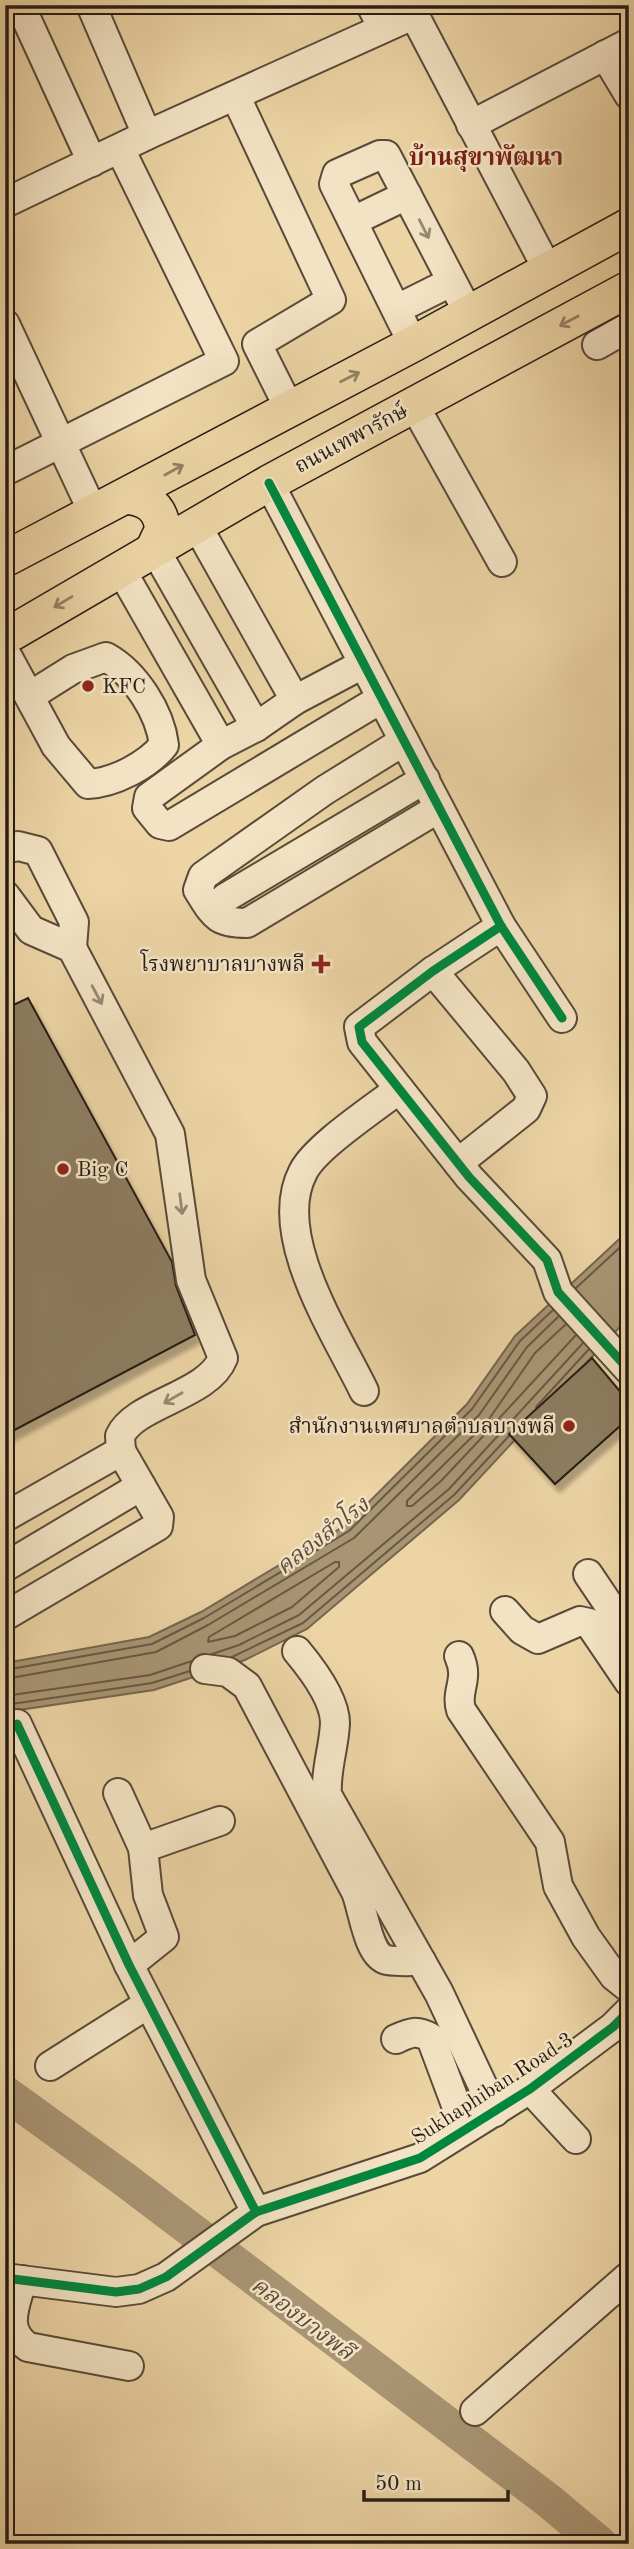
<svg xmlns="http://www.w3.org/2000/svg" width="634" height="2549" font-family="'Old Standard TT','Noto Serif Thai',serif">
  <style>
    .water { fill: #a99574; stroke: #75654e; stroke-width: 2 }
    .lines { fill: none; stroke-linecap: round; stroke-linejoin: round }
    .shore { stroke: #685844; stroke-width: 2 }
    .river { stroke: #a99574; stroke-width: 35 }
    .building { fill: #8d7c60; stroke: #271c15; stroke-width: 2; filter: url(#shadow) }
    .minor-casing { stroke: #584a39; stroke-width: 32 }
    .major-casing { stroke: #271c15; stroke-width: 38 }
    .minor { stroke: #f3e3c4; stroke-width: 28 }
    .major { stroke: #ecd4a5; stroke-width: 35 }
    .cycleway-casing { stroke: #f3e3c4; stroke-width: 13 }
    .cycleway { stroke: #00873e; stroke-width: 9 }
    .oneway { stroke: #978975 }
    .oneway2 { stroke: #938164 }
    .poi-dot { fill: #8f2418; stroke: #f3e3c4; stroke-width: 2.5 }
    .labels { text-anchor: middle; stroke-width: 5; stroke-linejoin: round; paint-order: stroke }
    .street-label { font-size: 21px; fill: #271c15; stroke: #f3e3c4 }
    .poi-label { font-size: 21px; fill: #271c15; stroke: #f3e3c4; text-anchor: start }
    .water-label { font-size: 23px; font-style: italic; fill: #5b4c3b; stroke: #f3e3c4 }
    .quarter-label { font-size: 24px; font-weight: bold; fill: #7a1f14; stroke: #f3e3c4 }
  </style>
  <defs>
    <filter id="shadow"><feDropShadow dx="4.5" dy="8" stdDeviation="2" flood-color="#0004"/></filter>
  </defs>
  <rect width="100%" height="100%" fill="#ecd4a5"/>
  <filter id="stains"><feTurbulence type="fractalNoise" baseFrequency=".00286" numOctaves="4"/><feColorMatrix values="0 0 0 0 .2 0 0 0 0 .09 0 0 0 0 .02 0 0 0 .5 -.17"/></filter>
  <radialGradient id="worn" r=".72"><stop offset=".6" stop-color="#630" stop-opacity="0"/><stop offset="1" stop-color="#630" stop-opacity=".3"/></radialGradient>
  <path class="water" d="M629,1230V1317L459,1500L307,1629L245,1660L154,1690L5,1712V1663L149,1637L201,1612L346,1525L467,1404L515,1336Z"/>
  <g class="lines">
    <g class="shore">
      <path d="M576,1288L629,1239"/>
      <path d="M566,1324L535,1353L489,1419V1424H494L576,1335"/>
      <path d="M536,1407L589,1349"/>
      <path d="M482,1427H486L487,1432L441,1481L412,1506H407V1501Z"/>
      <path d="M335,1562H339V1567L292,1607L235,1636L208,1642L209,1637Z"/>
      <path d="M212,1654L239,1645L299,1615L449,1489L583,1343"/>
      <path d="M232,1657L303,1623L454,1495L509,1436"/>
      <path d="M5,1670L152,1644L204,1618L349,1531L472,1409L520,1341L553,1310"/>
      <path d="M5,1679L156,1652L208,1625L354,1538L479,1415L527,1347L559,1316"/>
      <path d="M5,1696L150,1675L192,1661"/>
      <path d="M5,1705L152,1683L190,1671"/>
    </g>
    <path class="river" d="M5,2093L124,2179L549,2501L600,2544"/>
  </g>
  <g class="building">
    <path d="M28,998L172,1262L176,1286L195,1335L5,1435V1009Z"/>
    <path d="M592,1358L629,1402V1418L555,1484L509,1434Z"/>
  </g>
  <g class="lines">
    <g class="minor-casing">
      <g id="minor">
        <path d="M20,5L92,162"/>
        <path d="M371,5L383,28"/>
        <path d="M409,5L548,270"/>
        <path d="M605,55L629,95"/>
        <path d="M236,97L331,300L257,344L289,408"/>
        <path d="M471,125L629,43"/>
        <path d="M147,135L413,15"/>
        <path d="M5,203L147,135L91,5"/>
        <path d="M353,221L407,195"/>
        <path d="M397,309L451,282"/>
        <path d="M5,324L93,512"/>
        <path d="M413,344L334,184L337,174L380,155H386L469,314"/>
        <path d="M597,345L629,327"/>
        <path d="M414,405L502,562"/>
        <path d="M5,471L224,361L120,149"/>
        <path d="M269,483L501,926L562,1018"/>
        <path d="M196,524L295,700"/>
        <path d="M154,548L256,727L295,700L363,664"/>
        <path d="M120,568L221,745"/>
        <path d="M5,652L56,746L88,784C114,783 148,765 164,745C160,712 135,673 106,657L73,669L30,696"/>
        <path d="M256,727L221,745L149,797L147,808L160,824L169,826L374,703"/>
        <path d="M404,741L325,790L203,876L198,890C214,915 216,923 247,923L439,808"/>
        <path d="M5,849L18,846L38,851L74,922L72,948"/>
        <path d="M5,895L31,930L72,948L170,1134L191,1280L223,1358C208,1396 135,1403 120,1436L121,1451L5,1517"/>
        <path d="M225,898L425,779"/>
        <path d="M501,926L433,971L359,1027L362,1042L469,1177L547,1260L558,1292L629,1370"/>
        <path d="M433,971L516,1071L532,1096L526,1109L458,1163"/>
        <path d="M364,1391C337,1335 270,1235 303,1172C315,1147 375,1108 399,1089"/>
        <path d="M5,1567L141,1486"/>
        <path d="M588,1574L629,1635"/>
        <path d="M505,1611L522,1630L538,1639L580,1621L589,1623L629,1682"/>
        <path d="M5,1616L158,1526L159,1517L121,1451"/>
        <path d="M297,1651C312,1669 335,1699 335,1723C334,1748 325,1771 327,1795L439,1993L495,2112"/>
        <path d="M459,1656C470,1680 455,1690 461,1710L550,1842L558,1886L586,1937L614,1976L629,1988"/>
        <path d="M205,1669L228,1672L247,1686L356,1892C363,1909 368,1956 387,1960C398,1962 410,1961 421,1961"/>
        <path d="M17,1724L129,1965L256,2212"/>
        <path d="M118,1793L143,1848L148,1895L164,1937L129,1965"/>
        <path d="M143,1848L220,1821"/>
        <path d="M396,2039C411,2032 417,2030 431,2038L465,2129"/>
        <path d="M50,2066L148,2004"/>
        <path d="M530,2089L576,2139"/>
        <path d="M5,2278L116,2292L139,2289L166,2277L256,2212L420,2158L530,2089L613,2027L629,2011"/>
        <path d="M22,2280C16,2305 2,2329 28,2347L129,2366"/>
        <path d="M475,2411L629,2276"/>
      </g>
    </g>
    <g class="major-casing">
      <g id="major">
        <path d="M126,496C147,498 160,507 163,529L154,548"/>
        <path d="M5,559L413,344L629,226"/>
        <path d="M5,637L269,483L629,289"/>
      </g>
    </g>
    <use href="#minor" class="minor"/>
    <use href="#major" class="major"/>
    <g class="cycleway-casing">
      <g id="cycleway">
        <path d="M269,483L501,926L562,1018"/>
        <path d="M501,926L433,971L359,1027L362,1042L469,1177L547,1260L558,1292L629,1370"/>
        <path d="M17,1724L129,1965L256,2212"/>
        <path d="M5,2278L116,2292L139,2289L166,2277L256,2212L420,2158L530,2089L613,2027L629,2011"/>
      </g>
    </g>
    <use href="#cycleway" class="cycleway"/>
  </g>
  <defs><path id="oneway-shaft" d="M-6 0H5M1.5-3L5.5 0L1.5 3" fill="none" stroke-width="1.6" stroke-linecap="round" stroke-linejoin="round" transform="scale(1.75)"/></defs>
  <g class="oneway">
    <use href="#oneway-shaft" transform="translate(424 229) rotate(63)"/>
    <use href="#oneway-shaft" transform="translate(97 995) rotate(62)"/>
    <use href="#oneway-shaft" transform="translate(181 1204) rotate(83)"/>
    <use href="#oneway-shaft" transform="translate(173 1398) rotate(150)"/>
  </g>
  <g class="oneway2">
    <use href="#oneway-shaft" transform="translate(569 321) rotate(152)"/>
    <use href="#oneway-shaft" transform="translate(350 377) rotate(-27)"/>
    <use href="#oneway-shaft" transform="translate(174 470) rotate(-29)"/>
    <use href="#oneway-shaft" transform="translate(63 602) rotate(149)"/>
  </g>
  <g class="poi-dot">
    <circle cx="88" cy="686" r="7"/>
    <path d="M317.5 953.5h7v7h7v7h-7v7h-7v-7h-7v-7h7z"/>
    <circle cx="63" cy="1169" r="7"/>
    <circle cx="569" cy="1426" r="7"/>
  </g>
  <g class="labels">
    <g class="street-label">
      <text transform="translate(351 438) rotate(-28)" y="7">ถนนเทพารักษ์</text>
      <text transform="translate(492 2088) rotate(-33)" y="7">Sukhaphiban Road 3</text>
    </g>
    <g class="poi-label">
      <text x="102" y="693">KFC</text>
      <text x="305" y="971" text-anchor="end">โรงพยาบาลบางพลี</text>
      <text x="77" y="1176">Big C</text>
      <text x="555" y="1433" text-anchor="end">สำนักงานเทศบาลตำบลบางพลี</text>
    </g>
    <g class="water-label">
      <text transform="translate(322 1535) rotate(-38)" y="8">คลองสำโรง</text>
      <text transform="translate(303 2318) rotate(37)" y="8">คลองบางพลี</text>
    </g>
    <g class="quarter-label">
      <text x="486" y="165">บ้านสุขาพัฒนา</text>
    </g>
  </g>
  <rect width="634" height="2549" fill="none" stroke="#ecd4a5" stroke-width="28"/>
  <rect x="7" y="7" width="620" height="2535" fill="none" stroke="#271c15" stroke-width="3.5"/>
  <rect x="14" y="14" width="606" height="2521" fill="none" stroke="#271c15" stroke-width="2"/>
  <path d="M364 2490v10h144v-10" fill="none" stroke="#271c15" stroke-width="3.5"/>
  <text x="375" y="2490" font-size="21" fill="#271c15" stroke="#f3e3c4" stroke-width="5" paint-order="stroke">50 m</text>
  <rect width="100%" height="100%" filter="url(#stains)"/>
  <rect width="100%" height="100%" fill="url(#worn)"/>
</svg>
